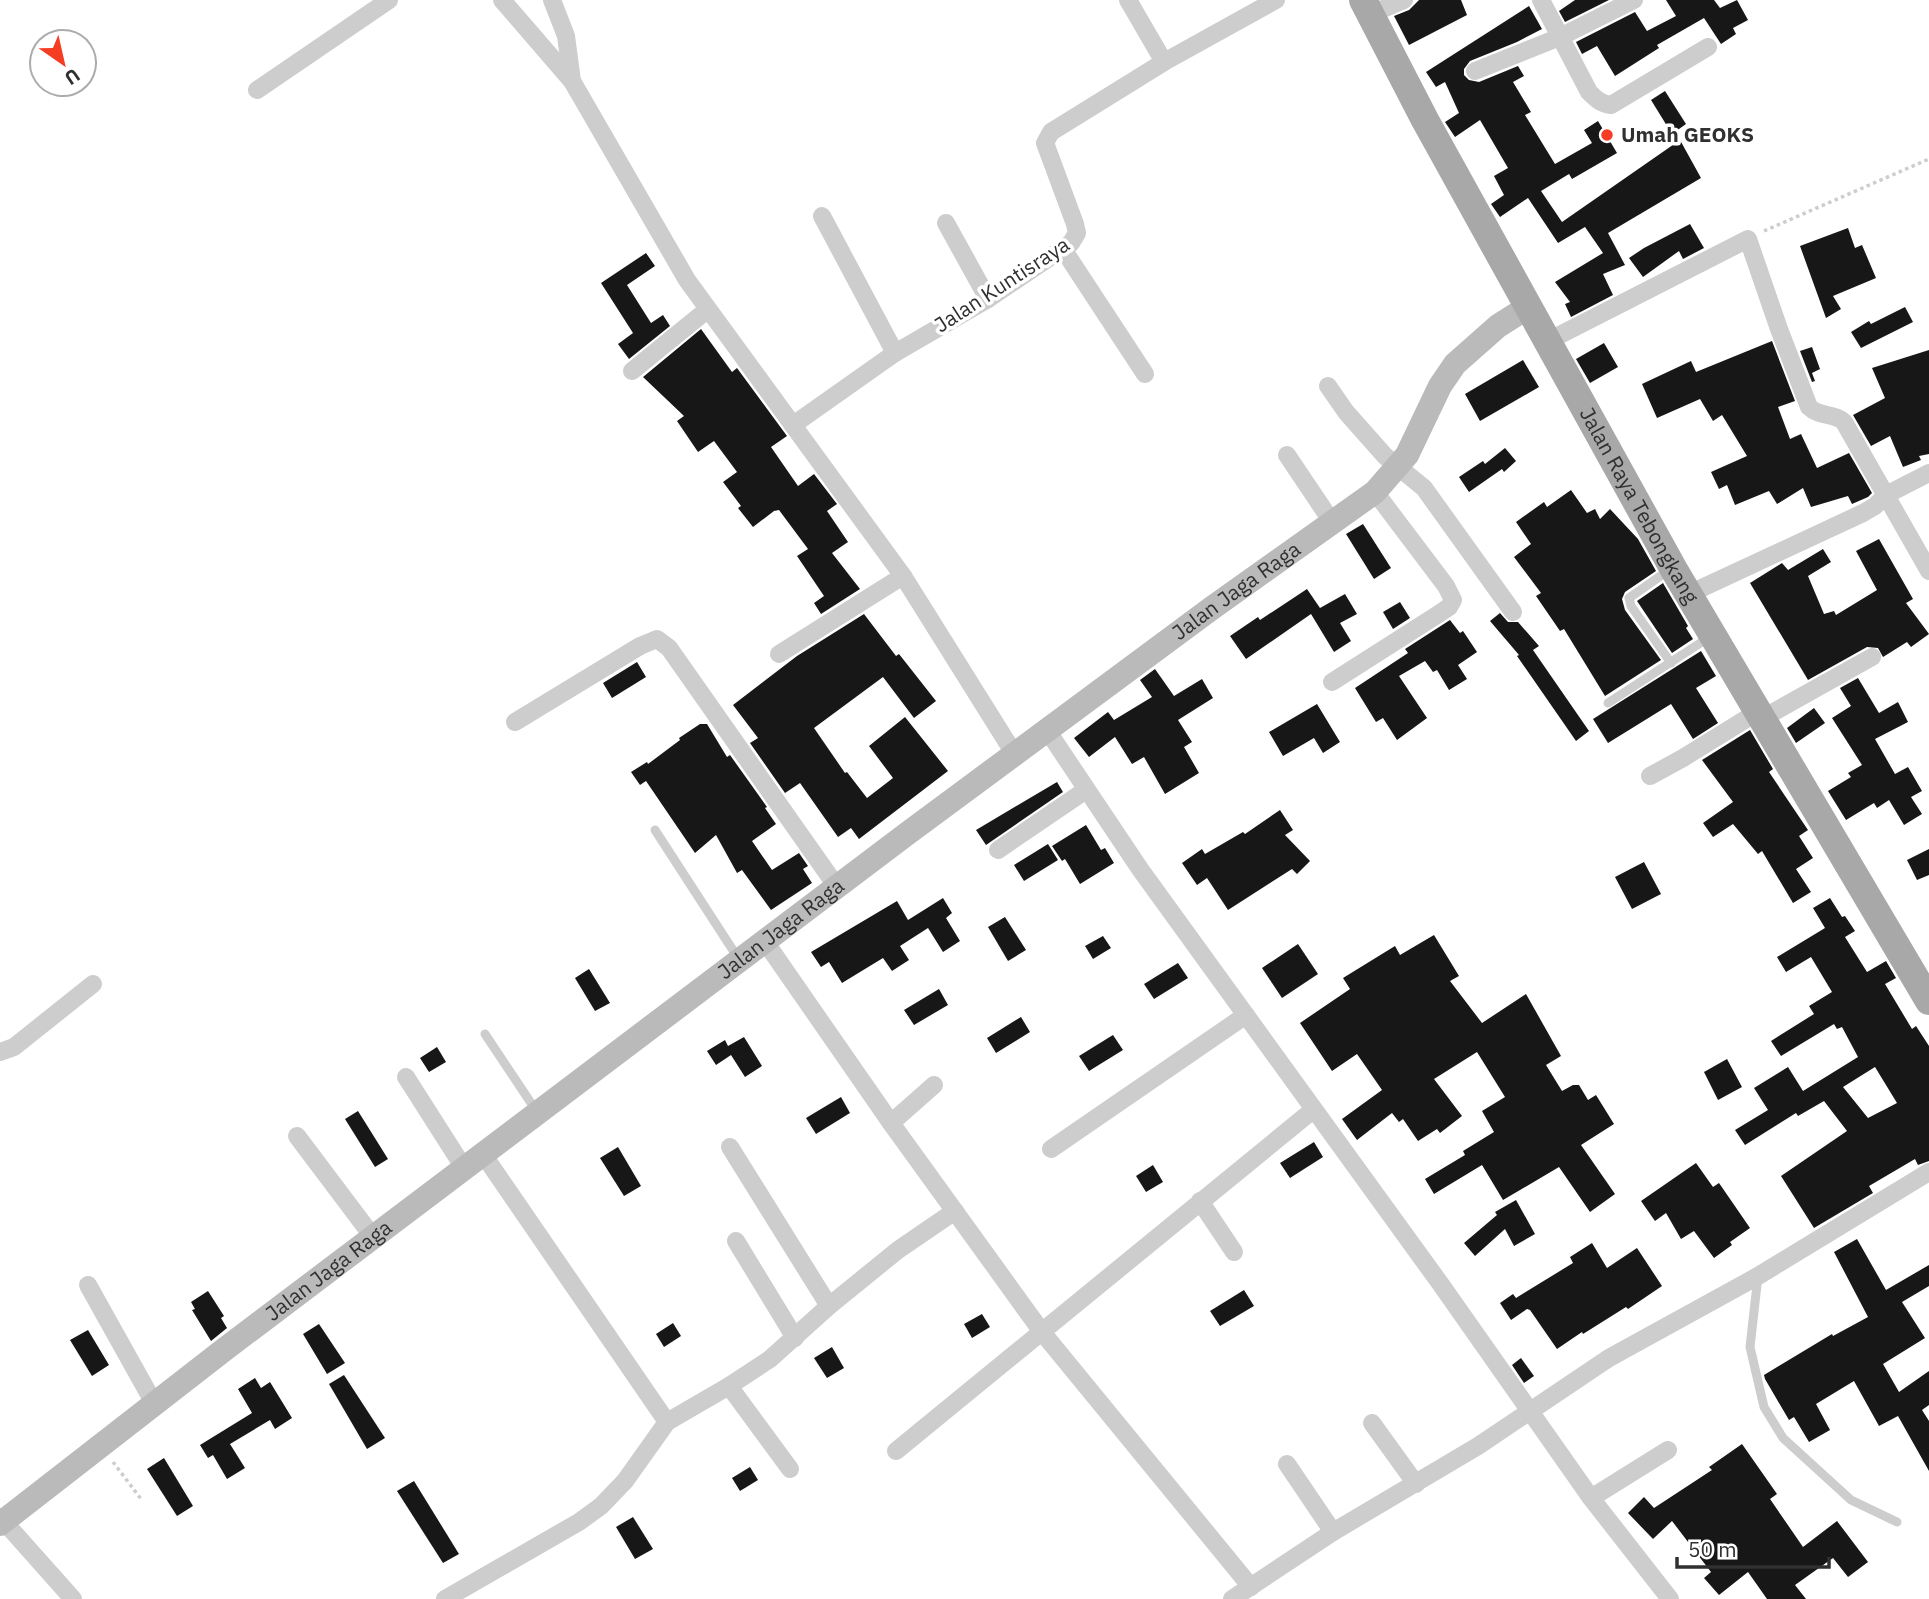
<svg xmlns="http://www.w3.org/2000/svg" width="1929" height="1599" font-family="'IBM Plex Sans',sans-serif">
  <style>
    .building { fill: #171717; fill-rule: evenodd }
    .lines { fill: none; stroke-linecap: round; stroke-linejoin: round }
    .path { stroke: #cdcdcd; stroke-width: 3.5; stroke-dasharray: 3.5 3.5; stroke-linecap: butt }
    .lane { stroke: #cdcdcd; stroke-width: 9 }
    .street { stroke: #cdcdcd; stroke-width: 18 }
    .secondary { stroke: #bababa; stroke-width: 24 }
    .primary { stroke: #a8a8a8; stroke-width: 28 }
    .poi-dot { fill: #f53d24; stroke: #fff; stroke-width: 2.5 }
    .labels { text-anchor: middle; stroke-width: 7; stroke-linejoin: round; paint-order: stroke }
    .poi-label { font-size: 21px; font-weight: bold; fill: #303030; stroke: #fff; text-anchor: start }
    .street-label { font-size: 21px; fill: #303030; stroke: #fff }
  </style>
  <rect width="100%" height="100%" fill="#fff"/>
  <g class="building">
    <path d="M1419,0H1461L1467,15L1409,45L1394,16L1409,10Z"/>
    <path d="M1575,0H1609L1565,22L1559,11Z"/>
    <path d="M1666,0H1714L1720,8L1737,0L1748,20L1733,28L1736,34L1721,44L1704,18L1657,45L1659,48L1615,76L1597,46L1582,54L1576,42L1635,12L1647,31L1676,16Z"/>
    <path d="M1529,6L1542,29L1517,42L1470,61L1464,69V75L1469,80L1479,82L1518,66L1524,76L1513,82L1531,112L1525,115L1555,164L1592,143L1584,130L1598,121L1617,153L1572,179L1569,174L1541,191L1562,222L1680,140L1701,178L1608,233L1625,265L1603,274L1613,295L1571,317L1565,304L1570,302L1555,282L1603,253L1585,227L1558,243L1528,198L1500,217L1491,204L1504,195L1494,176L1508,168L1480,120L1455,137L1445,122L1459,113L1445,82L1436,87L1426,72Z"/>
    <path d="M1665,91L1686,124L1672,134L1651,100Z"/>
    <path d="M1690,224L1704,248L1683,259L1679,251L1643,277L1629,258L1644,248Z"/>
    <path d="M1848,228L1855,248L1862,245L1876,278L1833,296L1841,309L1826,318L1800,246Z"/>
    <path d="M646,253L655,266L627,285L651,323L663,315L670,326L629,359L618,344L633,333L601,283Z"/>
    <path d="M1905,307L1913,322L1861,348L1851,332L1869,321L1871,324Z"/>
    <path d="M701,329L732,372L737,368L787,436L771,447L798,486L814,474L837,504L827,511L848,542L832,553L860,589L821,614L814,603L824,596L797,556L808,549L779,510L774,511L753,527L738,508L741,506L723,482L737,472L714,441L698,452L677,421L684,416L643,377Z"/>
    <path d="M1772,341L1795,401L1778,407L1790,439L1801,434L1817,468L1849,453L1872,493L1868,497L1852,504L1848,496L1811,507L1803,488L1777,504L1769,491L1735,505L1727,485L1719,489L1711,472L1747,456L1722,415L1713,421L1700,399L1657,418L1642,384L1691,361L1696,372Z"/>
    <path d="M1604,343L1618,367L1590,383L1576,359Z"/>
    <path d="M1812,347L1820,369L1812,373L1815,381L1812,382L1800,351Z"/>
    <path d="M1929,350V454L1919,456L1921,460L1903,467L1890,436L1871,446L1853,415L1885,398L1872,368Z"/>
    <path d="M1523,360L1539,387L1480,421L1465,394Z"/>
    <path d="M1505,448L1516,461L1504,472L1502,469L1469,492L1459,477L1483,461L1485,464Z"/>
    <path d="M1571,490L1587,513L1595,509L1600,519L1610,509L1638,539L1656,571L1625,592L1622,599L1625,610L1661,660L1605,696L1564,629L1560,631L1536,596L1541,593L1514,557L1531,544L1516,522L1544,502L1547,507Z"/>
    <path d="M1363,524L1391,568L1374,579L1346,534Z"/>
    <path d="M1879,539L1913,599L1906,603L1929,634L1911,647L1907,642L1883,657L1878,648L1867,647L1808,680L1750,583L1782,563L1788,570L1823,549L1831,562L1808,576L1824,614L1834,611L1836,615L1877,590L1856,551Z"/>
    <path d="M1663,583L1688,626L1686,628L1693,639L1672,653L1637,601Z"/>
    <path d="M1307,589L1320,608L1345,594L1357,614L1340,623L1351,641L1334,652L1311,614L1246,659L1230,636L1258,617L1260,620Z"/>
    <path d="M1400,602L1410,618L1393,629L1383,612Z"/>
    <path d="M1500,613L1508,622H1518L1539,646L1533,650L1589,731L1576,741L1517,656L1519,655L1490,621Z"/>
    <path d="M864,614L896,656L899,654L936,701L914,718L883,677L814,728L845,773L847,772L867,798L893,778L869,746L905,717L948,771L859,839L851,828L838,837L800,783L785,793L750,743L758,738L733,705L797,656Z"/>
    <path d="M1450,620L1460,633L1463,631L1477,652L1458,665L1467,679L1449,690L1437,670L1433,672L1425,661L1399,676L1427,718L1397,740L1383,718L1376,722L1355,688L1408,653L1405,649Z"/>
    <path d="M1701,651L1716,676L1696,688L1718,723L1693,739L1671,704L1608,743L1593,719Z"/>
    <path d="M637,662L646,677L612,698L603,683Z"/>
    <path d="M1155,669L1174,696L1202,679L1213,698L1178,720L1192,742L1184,747L1199,773L1165,794L1144,757L1132,764L1115,737L1089,757L1074,738L1108,712L1114,720L1152,697L1140,680Z"/>
    <path d="M1858,678L1879,713L1898,702L1908,722L1875,739L1895,774L1908,767L1922,791L1911,797L1922,814L1904,825L1889,800L1877,808L1874,803L1846,820L1828,791L1851,777L1848,773L1862,765L1832,718L1851,706L1840,688Z"/>
    <path d="M1317,704L1340,742L1323,753L1314,738L1283,756L1269,732Z"/>
    <path d="M1814,708L1825,723L1796,743L1787,728Z"/>
    <path d="M700,724H707L727,757L730,755L767,807L765,808L776,824L752,841L772,870L799,853L808,866L803,869L812,883L771,910L742,870L737,873L716,835L695,853L646,781L640,785L631,772L647,762L648,764L680,740L679,738Z"/>
    <path d="M1750,730L1773,769L1769,772L1808,830L1799,836L1813,858L1796,869L1811,892L1793,903L1762,851L1758,854L1733,824L1713,837L1703,823L1733,802L1702,760Z"/>
    <path d="M1057,782L1063,792L986,845L976,830Z"/>
    <path d="M1280,810L1293,830L1285,835L1310,861L1297,874L1292,869L1228,910L1207,878L1197,885L1182,863L1202,849L1205,854L1243,832L1245,834Z"/>
    <path d="M1086,825L1101,850L1105,848L1114,863L1080,884L1065,859L1062,861L1052,846Z"/>
    <path d="M1048,844L1058,860L1024,881L1014,865Z"/>
    <path d="M1929,849V875L1917,880L1907,860Z"/>
    <path d="M1644,862L1661,894L1632,909L1615,877Z"/>
    <path d="M943,898L952,913L946,918L960,941L943,952L928,928L900,946L909,960L892,971L883,958L842,983L829,962L821,967L811,952L897,901L908,920Z"/>
    <path d="M1830,898L1842,917L1845,916L1855,931L1845,937L1867,972L1886,961L1896,978L1885,984L1912,1029L1916,1026L1929,1046V1161L1918,1165L1915,1159L1869,1186L1873,1193L1814,1228L1781,1176L1847,1131L1824,1101L1798,1116L1796,1113L1745,1145L1735,1130L1768,1110L1754,1088L1788,1067L1803,1091L1858,1057L1842,1027L1837,1029L1834,1024L1781,1056L1771,1041L1814,1014L1809,1006L1832,992L1811,957L1786,972L1777,957L1825,928L1813,908ZM1875,1067L1897,1103L1868,1118L1843,1087Z"/>
    <path d="M1005,917L1026,950L1008,961L988,927Z"/>
    <path d="M1434,935L1459,976L1450,981L1482,1023L1526,994L1561,1056L1546,1065L1562,1091L1573,1085H1579L1588,1100L1596,1095L1614,1124L1581,1145L1615,1194L1590,1212L1559,1167L1503,1200L1482,1165L1434,1194L1425,1179L1465,1155L1463,1151L1494,1132L1482,1111L1505,1097L1477,1052L1434,1079L1462,1116L1440,1133L1437,1129L1418,1141L1403,1119L1399,1122L1392,1113L1357,1140L1342,1119L1382,1090L1357,1054L1332,1071L1300,1023L1350,989L1343,978L1395,946L1400,955Z"/>
    <path d="M1103,936L1111,948L1093,959L1085,946Z"/>
    <path d="M1298,944L1318,974L1282,998L1262,968Z"/>
    <path d="M1178,963L1188,978L1154,999L1144,984Z"/>
    <path d="M589,969L610,1003L595,1011L575,978Z"/>
    <path d="M939,989L948,1005L914,1025L904,1010Z"/>
    <path d="M1021,1017L1030,1032L996,1053L987,1038Z"/>
    <path d="M1113,1035L1123,1050L1089,1071L1079,1056Z"/>
    <path d="M744,1037L762,1066L745,1077L731,1055L716,1065L707,1051L725,1040L728,1046Z"/>
    <path d="M437,1047L446,1062L429,1072L420,1058Z"/>
    <path d="M1727,1059L1742,1087L1718,1100L1704,1072Z"/>
    <path d="M841,1097L850,1113L816,1134L806,1118Z"/>
    <path d="M358,1111L388,1159L375,1167L345,1119Z"/>
    <path d="M1314,1142L1323,1157L1290,1178L1280,1163Z"/>
    <path d="M618,1147L641,1186L624,1196L600,1158Z"/>
    <path d="M1696,1163L1713,1187L1719,1183L1750,1228L1730,1242L1732,1245L1714,1258L1694,1231L1681,1239L1666,1213L1655,1221L1641,1201Z"/>
    <path d="M1153,1165L1163,1182L1146,1192L1136,1176Z"/>
    <path d="M1516,1200L1535,1234L1514,1246L1505,1229L1475,1256L1464,1243L1497,1215L1495,1212Z"/>
    <path d="M1857,1239L1886,1290L1929,1265V1286L1902,1302L1925,1338L1883,1364L1899,1392L1929,1371V1405L1922,1410L1929,1421V1471L1898,1416L1879,1426L1854,1381L1816,1404L1830,1430L1809,1442L1794,1417L1789,1420L1765,1379L1764,1375L1832,1334L1833,1336L1868,1317L1834,1252Z"/>
    <path d="M1592,1243L1607,1268L1637,1248L1662,1286L1628,1309L1626,1307L1583,1334L1582,1332L1557,1349L1530,1310L1527,1309L1511,1320L1500,1303L1513,1294L1516,1298L1573,1263L1570,1257Z"/>
    <path d="M1244,1290L1254,1306L1220,1326L1210,1311Z"/>
    <path d="M208,1291L224,1316L221,1318L227,1328L211,1341L192,1310L195,1309L191,1302Z"/>
    <path d="M982,1314L990,1327L972,1338L964,1324Z"/>
    <path d="M673,1323L681,1336L664,1347L656,1334Z"/>
    <path d="M319,1324L345,1363L327,1374L303,1334Z"/>
    <path d="M88,1330L109,1365L92,1376L70,1340Z"/>
    <path d="M832,1347L844,1368L827,1378L814,1358Z"/>
    <path d="M1521,1358L1534,1376L1524,1383L1512,1365Z"/>
    <path d="M344,1375L385,1438L367,1449L329,1384Z"/>
    <path d="M255,1378L261,1388L270,1382L292,1418L275,1429L270,1420L230,1444L245,1468L227,1479L213,1455L208,1458L200,1445L252,1413L238,1389Z"/>
    <path d="M1742,1444L1777,1494L1770,1499L1803,1547L1837,1521L1868,1562L1848,1577L1833,1558L1795,1585L1806,1599H1767L1748,1572L1719,1595L1704,1578L1711,1572L1672,1521L1653,1539L1628,1513L1644,1497L1654,1508L1712,1470L1709,1467Z"/>
    <path d="M164,1458L193,1506L177,1516L147,1469Z"/>
    <path d="M750,1467L758,1480L740,1491L732,1478Z"/>
    <path d="M414,1481L459,1554L443,1563L397,1491Z"/>
    <path d="M633,1517L653,1549L635,1559L616,1527Z"/>
  </g>
  <g class="lines">
    <g class="path">
      <path d="M1764,231L1929,159"/>
      <path d="M113,1462L141,1499"/>
    </g>
    <g class="lane">
      <path d="M1669,570L1629,598L1631,606L1671,663"/>
      <path d="M1608,703L1708,638"/>
      <path d="M655,830L738,958"/>
      <path d="M485,1034L537,1112"/>
      <path d="M1758,1276L1750,1347L1764,1407L1783,1438L1851,1500L1897,1522"/>
    </g>
    <g class="street">
      <path d="M502,0L572,81L687,280L903,576L1015,755"/>
      <path d="M552,0L566,36L572,81"/>
      <path d="M1128,0L1164,62"/>
      <path d="M1541,0L1589,92C1596,99 1601,104 1611,105L1708,47"/>
      <path d="M1371,14L1404,0"/>
      <path d="M1475,71L1560,37L1634,0"/>
      <path d="M257,90L389,0"/>
      <path d="M822,216L895,353"/>
      <path d="M946,223L988,299"/>
      <path d="M1063,249L1145,374"/>
      <path d="M1546,342L1748,239L1779,329L1809,407C1819,417 1835,413 1844,422L1929,571"/>
      <path d="M632,371L707,310"/>
      <path d="M1328,386L1346,412L1385,456L1424,488L1513,612"/>
      <path d="M793,425L895,353L988,299L1071,243L1077,233L1075,224L1045,143L1051,132L1164,62L1276,0"/>
      <path d="M1287,455L1332,522"/>
      <path d="M1689,594L1863,513L1875,506L1886,495L1929,473"/>
      <path d="M779,654L903,576"/>
      <path d="M1332,682L1437,615L1449,607L1453,600L1446,586L1375,492"/>
      <path d="M1763,718L1872,657"/>
      <path d="M515,722L640,646L657,639L669,648L837,887"/>
      <path d="M1047,730L1140,869L1442,1286L1591,1498L1670,1599"/>
      <path d="M1650,776L1683,758L1759,711"/>
      <path d="M998,850L1086,790"/>
      <path d="M764,940L891,1123L1042,1332L1251,1587"/>
      <path d="M0,1052L14,1047L93,984"/>
      <path d="M406,1077L464,1168"/>
      <path d="M891,1123L934,1085"/>
      <path d="M297,1136L373,1237"/>
      <path d="M730,1147L829,1306"/>
      <path d="M1051,1149L1246,1015"/>
      <path d="M483,1154L667,1422"/>
      <path d="M1200,1201L1234,1252"/>
      <path d="M736,1241L795,1338"/>
      <path d="M88,1285L155,1405"/>
      <path d="M729,1386L790,1469"/>
      <path d="M1372,1423L1416,1484"/>
      <path d="M896,1451L1313,1110"/>
      <path d="M1287,1464L1333,1532"/>
      <path d="M1591,1498L1668,1450"/>
      <path d="M0,1517L73,1599"/>
      <path d="M445,1599L579,1522L601,1506L625,1481L667,1422L729,1386L770,1359L829,1306L898,1250L955,1211"/>
      <path d="M1232,1599L1333,1532L1478,1446L1609,1358L1758,1276L1929,1172"/>
    </g>
    <path class="secondary" id="s1" d="M0,1524L225,1349L908,833L1212,608L1375,492L1407,455L1440,386L1455,364L1498,326L1528,307"/>
    <path class="primary" id="s2" d="M1363,0L1425,120L1673,568L1929,1001"/>
  </g>
  <circle class="poi-dot" cx="1607" cy="135" r="7"/>
  <g class="labels">
    <g class="poi-label">
      <text x="1621" y="142">Umah GEOKS</text>
    </g>
    <g class="street-label">
      <text transform="translate(1002 285) rotate(-33)" y="7">Jalan Kuntisraya</text>
      <text dy="7" stroke="none"><textPath href="#s2" startOffset="576">Jalan Raya Tebongkang</textPath></text>
      <text dy="7" stroke="none"><textPath href="#s1" startOffset="1549">Jalan Jaga Raga</textPath></text>
      <text dy="7" stroke="none"><textPath href="#s1" startOffset="982">Jalan Jaga Raga</textPath></text>
      <text dy="7" stroke="none"><textPath href="#s1" startOffset="415">Jalan Jaga Raga</textPath></text>
    </g>
  </g>
  <g transform="translate(63 63) rotate(146)"><circle r="33" fill="#ffffff" stroke="#acacac" stroke-width="2"/>
  <path d="M0-5L12 26L0 18L-12 26Z" fill="#f53d24"/>
  <text y="-10" font-size="19" font-weight="bold" text-anchor="middle" fill="#303030">U</text>
  </g>
  <path d="M1677 1557v10h152v-10" fill="none" stroke="#303030" stroke-width="3.5"/>
  <text x="1688" y="1557" font-size="21" fill="#303030" stroke="#ffffff" stroke-width="5" paint-order="stroke">50 m</text>
</svg>
